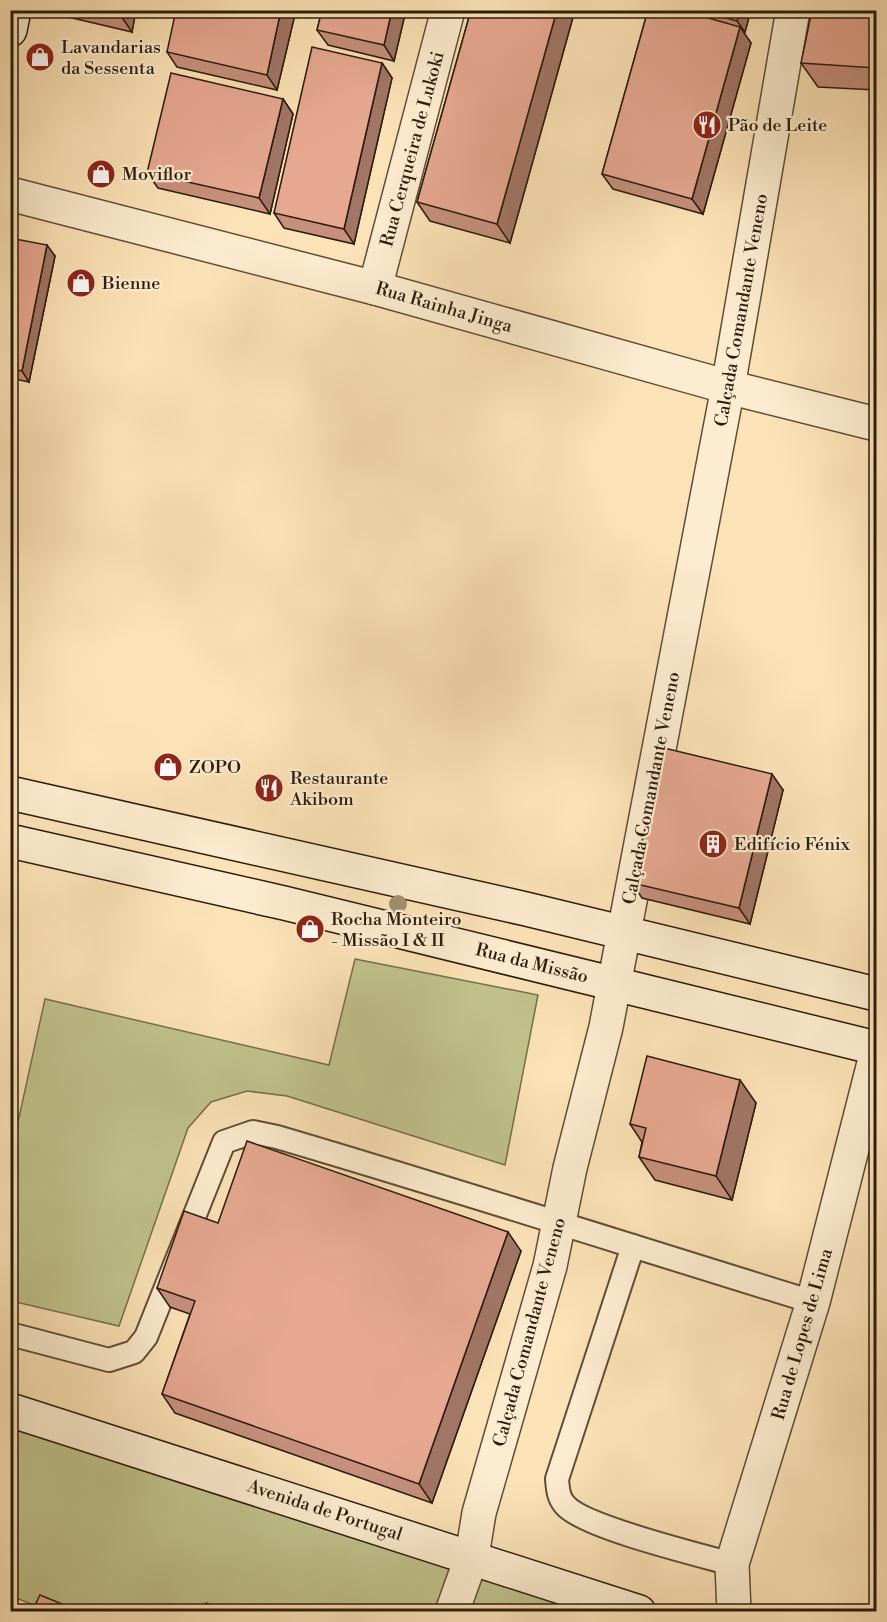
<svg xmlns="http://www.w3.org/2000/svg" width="887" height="1622" font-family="'Libre Bodoni',serif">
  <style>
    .green { fill: #c1c38d; stroke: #766f4c; stroke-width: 1.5 }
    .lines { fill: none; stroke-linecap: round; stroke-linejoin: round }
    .service-casing { stroke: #604d37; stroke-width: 26 }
    .minor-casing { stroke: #604d37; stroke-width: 36 }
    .tertiary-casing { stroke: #604d37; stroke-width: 36 }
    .secondary-casing { stroke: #2c1b0c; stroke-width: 36 }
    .service { stroke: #fdedd0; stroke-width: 22 }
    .minor { stroke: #fdedd0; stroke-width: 33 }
    .tertiary { stroke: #fdedd0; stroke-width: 33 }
    .secondary { stroke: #fdedd0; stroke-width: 33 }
    .tree { fill: #a2906e }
    .wall { fill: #c6907d; stroke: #2c1b0c; stroke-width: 1.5 }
    .shaded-wall { fill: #a17666; stroke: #2c1b0c; stroke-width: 1.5 }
    .building { fill: #e6a891; stroke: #2c1b0c; stroke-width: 1.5 }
    .labels { text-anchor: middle; stroke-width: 4.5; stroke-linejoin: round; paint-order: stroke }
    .poi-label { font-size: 18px; fill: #2c1b0c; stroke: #fdedd0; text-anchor: start }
    .street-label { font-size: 18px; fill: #2c1b0c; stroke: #fdedd0 }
  </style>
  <rect width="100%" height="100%" fill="#fce3b7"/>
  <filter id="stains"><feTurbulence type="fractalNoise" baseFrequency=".00333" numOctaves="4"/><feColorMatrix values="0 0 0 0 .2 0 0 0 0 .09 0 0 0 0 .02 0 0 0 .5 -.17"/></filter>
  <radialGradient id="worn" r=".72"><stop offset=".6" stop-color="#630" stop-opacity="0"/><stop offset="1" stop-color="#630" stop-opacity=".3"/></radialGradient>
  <g class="green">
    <path d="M355,959L538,995L505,1165L287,1096L247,1091L211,1102L188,1128L119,1326L11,1301V1154L45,999L329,1065Z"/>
    <path d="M10,1414L632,1611H49L11,1596Z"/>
  </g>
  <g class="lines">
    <g class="service-casing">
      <g id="service">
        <path d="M633,1246L557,1479C558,1489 558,1497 565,1505C583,1527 700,1555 732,1564"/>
        <path d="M10,1334L109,1360L134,1352L146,1337L224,1142L253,1132L277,1137C457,1190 634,1247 813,1302"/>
      </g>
    </g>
    <g class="minor-casing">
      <g id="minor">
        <path d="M452,1612L472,1556L479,1513L550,1266L570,1168L606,1027L728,387L793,10"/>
        <path d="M734,1612L732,1564L813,1302L876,1055"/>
      </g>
    </g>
    <g class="tertiary-casing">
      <g id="tertiary">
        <path d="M10,194L375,288L728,387L876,424"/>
        <path d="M375,288L448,10"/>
      </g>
    </g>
    <g class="secondary-casing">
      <g id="secondary">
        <path d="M10,30L14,10"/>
        <path d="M10,793L526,909L876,994"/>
        <path d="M10,841L284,903L876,1048"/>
        <path d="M10,1410L639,1612"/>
      </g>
    </g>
    <use href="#service" class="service"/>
    <use href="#minor" class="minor"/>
    <use href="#tertiary" class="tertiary"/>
    <use href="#secondary" class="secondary"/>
  </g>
  <circle class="tree" cx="398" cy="904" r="9"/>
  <g class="wall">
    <path d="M46,10H136L132,32L47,12Z"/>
    <path d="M296,10L277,90L177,67L167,52Z"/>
    <path d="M322,10H406L394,61L328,45L317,30Z"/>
    <path d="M471,10H575L510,243L430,221L417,202Z"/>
    <path d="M648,10H751L745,32H743L751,43L703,214L613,189L602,174Z"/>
    <path d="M876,10V90L818,87L801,63Z"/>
    <path d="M382,63L392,78L354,244L284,228L274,213Z"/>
    <path d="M283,99L293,114L270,214L158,188L147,173Z"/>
    <path d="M10,238L55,256L29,382L10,378Z"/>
    <path d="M783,790L750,924L642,898L632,883Z"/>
    <path d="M756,1103L732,1200L655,1180L639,1157L642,1142L630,1124Z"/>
    <path d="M218,1223L521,1251L432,1503L175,1413L162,1394L190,1314L170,1307L157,1288Z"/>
  </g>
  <g class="shaded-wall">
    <path d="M122,10H136L132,32L121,16Z"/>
    <path d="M281,10H296L277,90L267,75Z"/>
    <path d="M392,10H406L394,61L384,45Z"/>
    <path d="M557,10H575L510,243L497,224Z"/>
    <path d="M740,10H751L745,32L737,21Z"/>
    <path d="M740,27L751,43L703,214L692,199Z"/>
    <path d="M382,63L392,78L354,244L344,229Z"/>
    <path d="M283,99L293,114L270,214L259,198Z"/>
    <path d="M47,245L55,256L29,382L22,371Z"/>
    <path d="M772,774L783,790L750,924L739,908Z"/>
    <path d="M740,1080L756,1103L732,1200L716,1176Z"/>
    <path d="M508,1232L521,1251L432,1503L419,1484Z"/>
  </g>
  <g class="building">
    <path d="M96,10H122L121,16Z"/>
    <path d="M176,10H281L267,75L167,52Z"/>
    <path d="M322,10H392L384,45L317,30Z"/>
    <path d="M471,10H557L497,224L417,202Z"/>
    <path d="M648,10H680L740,27L692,199L602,174Z"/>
    <path d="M699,10H740L737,21Z"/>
    <path d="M812,10H876V68L801,63Z"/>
    <path d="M312,47L382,63L344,229L274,213Z"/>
    <path d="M171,73L283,99L259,198L147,173Z"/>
    <path d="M10,238L47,245L22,371L10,369Z"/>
    <path d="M664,748L772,774L739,908L632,883Z"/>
    <path d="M647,1056L740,1080L716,1176L639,1157L646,1128L630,1124Z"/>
    <path d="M247,1141L508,1232L419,1484L162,1394L195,1301L157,1288L184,1211L218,1223Z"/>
    <path d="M40,1595L79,1611H32Z"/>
    <path d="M206,1603L227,1611H203Z"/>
  </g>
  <defs>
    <g id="shop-disc" transform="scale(1.5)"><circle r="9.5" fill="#8f2418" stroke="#fdedd0"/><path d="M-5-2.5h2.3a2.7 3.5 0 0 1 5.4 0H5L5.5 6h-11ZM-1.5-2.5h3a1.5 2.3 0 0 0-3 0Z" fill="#fff"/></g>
    <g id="restaurant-disc" transform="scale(1.5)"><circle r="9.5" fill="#8f2418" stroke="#fdedd0"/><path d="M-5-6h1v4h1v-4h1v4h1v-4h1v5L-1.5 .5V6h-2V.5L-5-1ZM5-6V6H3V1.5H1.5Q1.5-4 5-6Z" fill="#fff"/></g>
    <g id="building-disc" transform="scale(1.5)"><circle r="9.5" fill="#8f2418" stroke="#fdedd0"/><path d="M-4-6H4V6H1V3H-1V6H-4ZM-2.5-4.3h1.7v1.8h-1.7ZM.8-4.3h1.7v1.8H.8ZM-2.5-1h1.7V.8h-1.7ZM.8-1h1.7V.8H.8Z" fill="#fff"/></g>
  </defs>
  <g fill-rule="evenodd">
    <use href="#shop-disc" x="40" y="57"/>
    <use href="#restaurant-disc" x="707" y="125"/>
    <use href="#shop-disc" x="101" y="174"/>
    <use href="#shop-disc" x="81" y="283"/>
    <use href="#shop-disc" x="168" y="767"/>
    <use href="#restaurant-disc" x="269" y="788"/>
    <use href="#building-disc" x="713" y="844"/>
    <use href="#shop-disc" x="310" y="929"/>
  </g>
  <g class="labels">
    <g class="poi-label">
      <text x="61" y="53">Lavandarias<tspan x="61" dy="21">da Sessenta</tspan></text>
      <text x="728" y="131">Pão de Leite</text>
      <text x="122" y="180">Moviflor</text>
      <text x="102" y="289">Bienne</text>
      <text x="189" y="773">ZOPO</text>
      <text x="290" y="784">Restaurante<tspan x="290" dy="21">Akibom</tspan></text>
      <text x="734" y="850">Edifício Fénix</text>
      <text x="331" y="925">Rocha Monteiro<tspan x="331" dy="21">- Missão I &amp; II</tspan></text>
    </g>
    <g class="street-label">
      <text transform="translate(412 149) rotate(-75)" y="6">Rua Cerqueira de Lukoki</text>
      <text transform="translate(444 307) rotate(16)" y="6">Rua Rainha Jinga</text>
      <text transform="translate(741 310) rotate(-80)" y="6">Calçada Comandante Veneno</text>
      <text transform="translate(651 788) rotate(-79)" y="6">Calçada Comandante Veneno</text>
      <text transform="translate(532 963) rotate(14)" y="6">Rua da Missão</text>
      <text transform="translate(529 1332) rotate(-75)" y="6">Calçada Comandante Veneno</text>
      <text transform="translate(802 1334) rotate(-74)" y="6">Rua de Lopes de Lima</text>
      <text transform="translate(325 1510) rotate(18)" y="6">Avenida de Portugal</text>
    </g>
  </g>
  <rect width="887" height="1622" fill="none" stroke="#fce3b7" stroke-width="36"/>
  <rect x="12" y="12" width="863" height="1598" fill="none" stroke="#2c1b0c" stroke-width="3"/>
  <rect x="18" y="18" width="851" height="1586" fill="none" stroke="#2c1b0c" stroke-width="1.5"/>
  <rect width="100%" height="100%" filter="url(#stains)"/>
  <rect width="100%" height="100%" fill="url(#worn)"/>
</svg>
